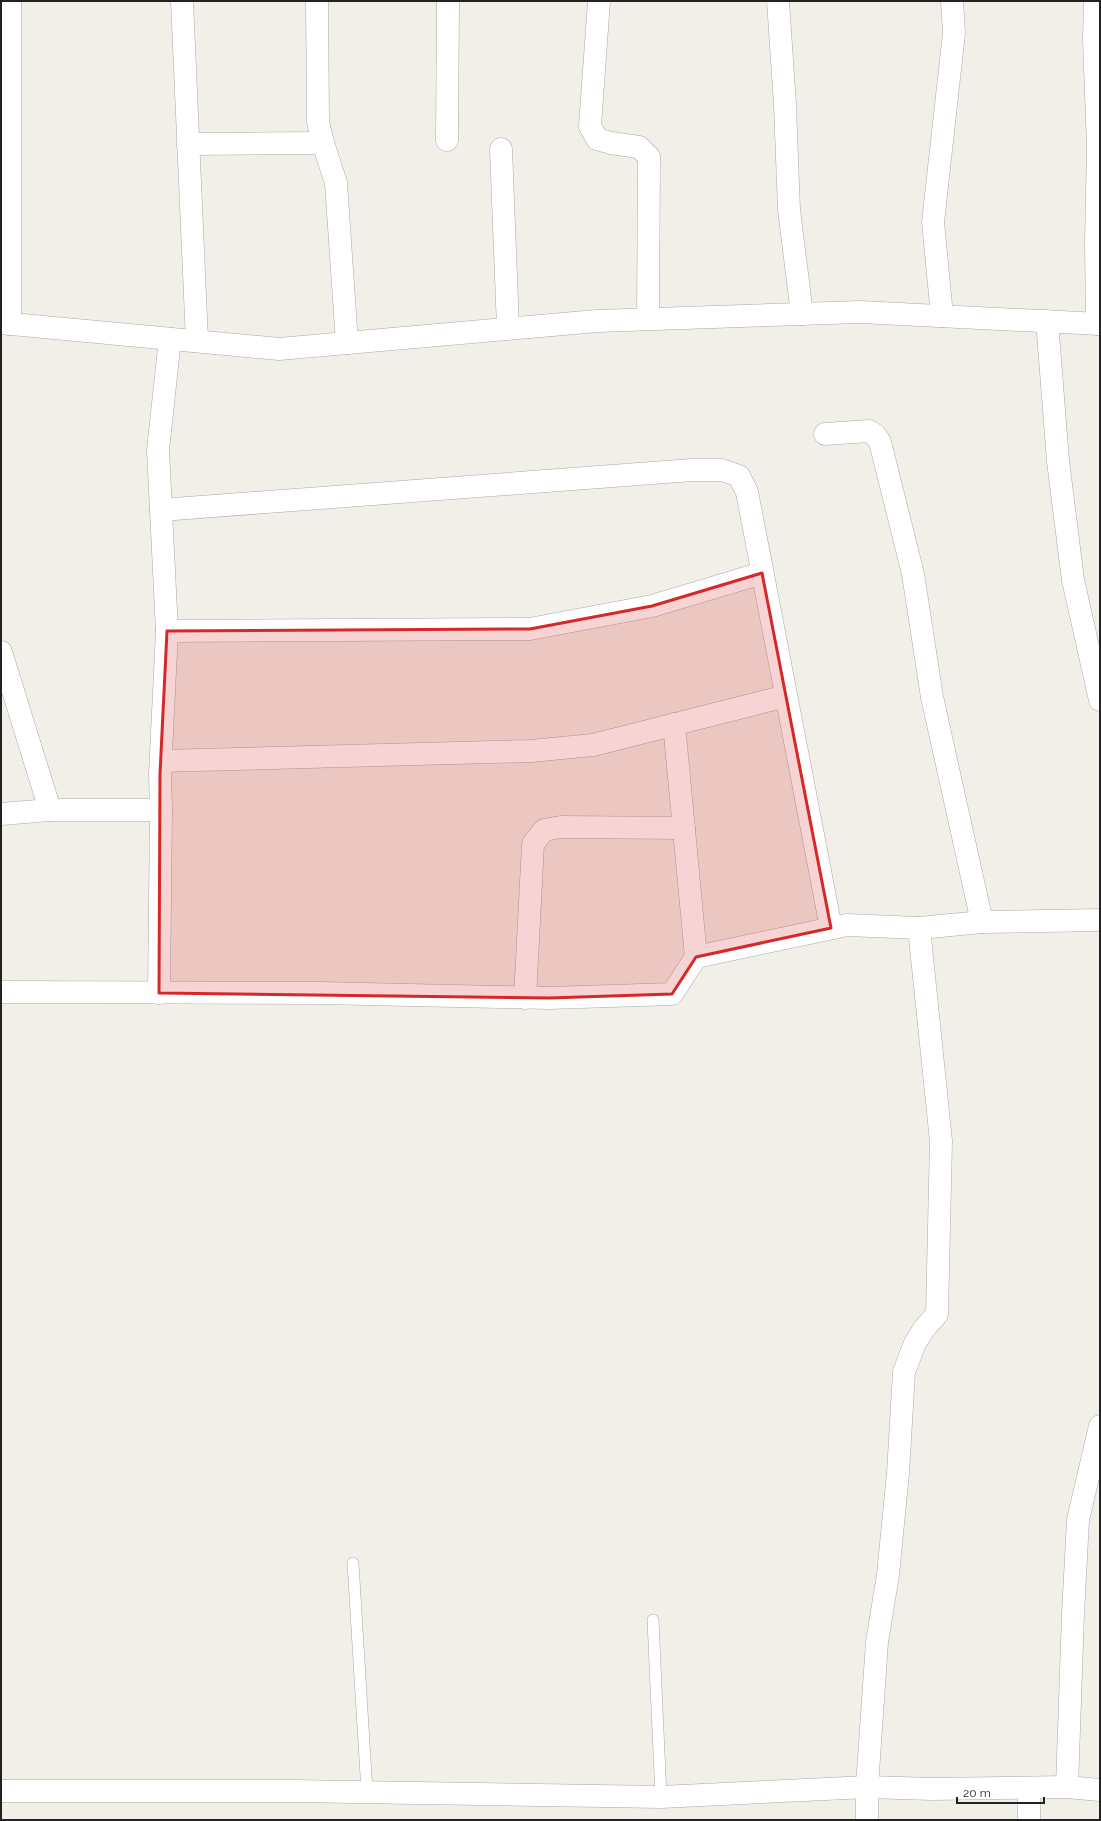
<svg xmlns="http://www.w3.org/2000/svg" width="1101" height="1821" font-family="Raleway,sans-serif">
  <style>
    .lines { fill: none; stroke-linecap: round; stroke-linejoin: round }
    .service-casing { stroke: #a9a9a9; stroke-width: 12 }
    .minor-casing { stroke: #a9a9a9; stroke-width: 23 }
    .service { stroke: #fff; stroke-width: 11 }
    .minor { stroke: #fff; stroke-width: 22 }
    .marked { fill: #d62828; fill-opacity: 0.2; stroke: #d62828; stroke-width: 3; stroke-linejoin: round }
  </style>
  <rect width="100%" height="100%" fill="#f2efe9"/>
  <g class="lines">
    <g class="service-casing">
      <g id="service">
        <path d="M353,1563L367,1792"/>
        <path d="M653,1620L661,1797"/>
      </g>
    </g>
    <g class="minor-casing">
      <g id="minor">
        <path d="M10,1V324"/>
        <path d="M182,1L197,341"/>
        <path d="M317,1L318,122L323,143L336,183L347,343"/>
        <path d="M599,1L590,126L597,139L611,143L639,147L649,157L648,319"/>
        <path d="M778,1L785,105L789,210L802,314"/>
        <path d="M1095,1L1094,40L1098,147L1096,242L1097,324"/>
        <path d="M447,140L448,1"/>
        <path d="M188,144L323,143"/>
        <path d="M501,149L508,328"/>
        <path d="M942,316L933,222L954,33L952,1"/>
        <path d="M1047,321L1058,461L1073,580L1100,700"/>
        <path d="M1,323L279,349L597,321L860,312L1100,324"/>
        <path d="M825,434L869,431L875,435L880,442L913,574L932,697L982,922"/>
        <path d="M161,510L692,470H722L739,476L747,492L831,928"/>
        <path d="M167,631L530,629L652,606L762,573"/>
        <path d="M1,652L50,810"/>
        <path d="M674,724L696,957"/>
        <path d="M161,761L531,751L593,745L786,696"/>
        <path d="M1,814L50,810H161L160,774L167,631L158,450L170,339"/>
        <path d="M1,992L321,993L549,998L672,994L696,957L847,925L919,928L982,922L1100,920"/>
        <path d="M159,993L161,810"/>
        <path d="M525,998L533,844L544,830L561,827L684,828"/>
        <path d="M1067,1787L1073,1614L1078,1520L1100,1426"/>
        <path d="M1,1791H293L661,1797L867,1787L932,1789L1067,1787L1100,1790"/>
        <path d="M867,1820V1787L877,1642L888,1575L898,1473L904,1372L915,1343L924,1329L937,1314L941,1141L919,928"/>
        <path d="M1029,1820V1788"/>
      </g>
    </g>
    <use href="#service" class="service"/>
    <use href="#minor" class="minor"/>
  </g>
  <path class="marked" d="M762,573L831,928L696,957L672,994L549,998L159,993L160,774L167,631L530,629L652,606Z"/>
  <rect width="1101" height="1821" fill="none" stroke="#222222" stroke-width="4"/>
  <path d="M957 1797v6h87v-6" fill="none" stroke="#222222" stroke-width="2"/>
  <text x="963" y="1797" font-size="12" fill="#222222" stroke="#ffffff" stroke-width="3" paint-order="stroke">20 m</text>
</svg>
